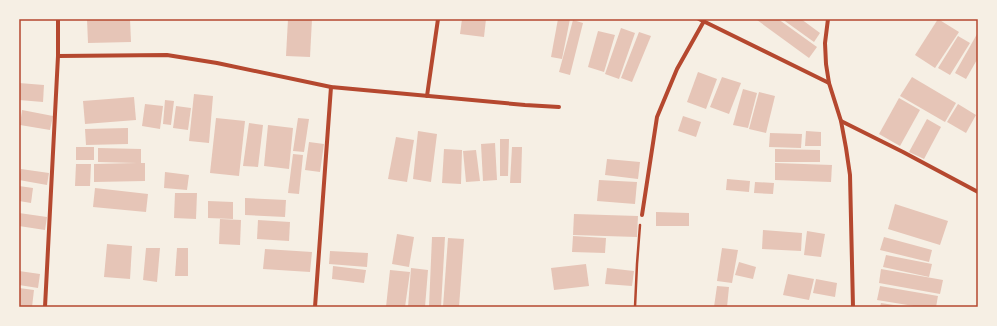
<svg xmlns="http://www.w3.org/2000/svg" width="997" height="326" font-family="'IBM Plex Serif',serif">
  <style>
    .building { fill: #e6c5b7 }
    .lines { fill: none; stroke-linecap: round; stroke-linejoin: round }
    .path { stroke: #b5482f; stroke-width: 2.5 }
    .minor { stroke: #b5482f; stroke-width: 4 }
    .neatline { fill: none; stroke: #b5482f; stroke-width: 1.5 }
  </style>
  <rect width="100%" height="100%" fill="#f6efe4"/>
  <g class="building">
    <path d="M87,19H130L131,42L88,43Z"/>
    <path d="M288,19H312L310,57L286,56Z"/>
    <path d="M462,19H486L484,37L460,34Z"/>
    <path d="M558,19H570L562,59L551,57Z"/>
    <path d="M757,19H778L817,47L809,58L757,20Z"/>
    <path d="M782,19H801L820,33L814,42Z"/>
    <path d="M938,19L959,32L935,68L915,55Z"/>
    <path d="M573,20L583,23L570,75L559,72Z"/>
    <path d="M621,28L635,33L619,79L605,74Z"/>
    <path d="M598,31L615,35L604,72L588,67Z"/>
    <path d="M639,32L651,36L632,82L621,78Z"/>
    <path d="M977,34L978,35V58L966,79L955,73Z"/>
    <path d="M958,36L970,43L950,75L938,68Z"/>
    <path d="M698,72L717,79L706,109L687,102Z"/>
    <path d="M722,77L741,83L729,114L710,107Z"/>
    <path d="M912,77L956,103L945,122L900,96Z"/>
    <path d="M19,83L44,85L43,102L19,100Z"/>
    <path d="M743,89L757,93L748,128L733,125Z"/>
    <path d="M759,92L775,96L766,133L749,129Z"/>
    <path d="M194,94L213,96L209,143L189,141Z"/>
    <path d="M134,97L136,120L85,124L83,101Z"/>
    <path d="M899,98L920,110L900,146L879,134Z"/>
    <path d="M165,100L174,101L171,125L163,124Z"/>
    <path d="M145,104L163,106L160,129L142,126Z"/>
    <path d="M958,104L976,115L966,133L947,122Z"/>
    <path d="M176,106L191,108L188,130L173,128Z"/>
    <path d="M22,110L53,116L50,130L20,125Z"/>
    <path d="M683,116L701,122L696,137L678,131Z"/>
    <path d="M216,118L245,121L239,176L210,173Z"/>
    <path d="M298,118L309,119L304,152L293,151Z"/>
    <path d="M927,119L941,127L924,159L909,152Z"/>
    <path d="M249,123L263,125L258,167L243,166Z"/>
    <path d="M268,125L293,128L289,169L264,166Z"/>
    <path d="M128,128V144L86,145L85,129Z"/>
    <path d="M418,131L437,134L431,182L413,179Z"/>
    <path d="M806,131L821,132V146H805Z"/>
    <path d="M770,133L802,134L801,148L769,147Z"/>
    <path d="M396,137L414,140L407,182L388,179Z"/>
    <path d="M500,139H509L508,176H500Z"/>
    <path d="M309,142L324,144L320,172L305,170Z"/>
    <path d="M495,143L497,180L483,181L481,144Z"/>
    <rect x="76" y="147" width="18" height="13"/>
    <path d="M512,147H522L521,183H510Z"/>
    <path d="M98,148L141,149V163H145V181L94,182V164L137,163L98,162Z"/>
    <path d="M444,149L462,150L461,184L442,183Z"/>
    <path d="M775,149L820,150V162H775Z"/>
    <path d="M476,150L480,181L466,182L463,151Z"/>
    <path d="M293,154L303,155L299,194L288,193Z"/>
    <path d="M607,159L640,162L638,179L605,175Z"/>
    <path d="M775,163L832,165L831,182L775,180Z"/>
    <path d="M76,164H91L90,186H75Z"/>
    <path d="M21,169L49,173L47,185L19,180Z"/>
    <path d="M165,172L189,175L187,190L164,188Z"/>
    <path d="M727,179L750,181L749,192L726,190Z"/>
    <path d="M599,180L637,182L635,204L597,201Z"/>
    <path d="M755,182L774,183L773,194L754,193Z"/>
    <path d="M19,186L33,188L31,203L19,201Z"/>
    <path d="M95,188L148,194L146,212L93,207Z"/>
    <path d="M175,193H197L196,219L174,218Z"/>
    <path d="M245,198L286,200L285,217L245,215Z"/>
    <path d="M208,201L233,202V219L208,218Z"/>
    <path d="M895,204L948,221L940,245L888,229Z"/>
    <path d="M656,212L689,213V226H656Z"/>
    <path d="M19,213L47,217L45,230L19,226Z"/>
    <path d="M574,214L638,216L637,237L573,235Z"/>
    <path d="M220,219L241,220L240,245L219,244Z"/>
    <path d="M258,220L290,222L289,241L257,239Z"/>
    <path d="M763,230L802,233L801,251L762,249Z"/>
    <path d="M807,231L825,234L821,257L804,255Z"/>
    <path d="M397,234L414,237L409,267L392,264Z"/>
    <path d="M573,236L606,238L605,253L572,252Z"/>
    <path d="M432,237H445L441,307H429Z"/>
    <path d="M884,237L932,250L929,262L880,250Z"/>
    <path d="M448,238L464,239L459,307H443Z"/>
    <path d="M107,244L132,246L130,279L104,277Z"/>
    <path d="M146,248H160L157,282L143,280Z"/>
    <path d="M177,248H188V276H175Z"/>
    <path d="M722,248L738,250L732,283L717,281Z"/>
    <path d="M265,249L312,252L310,272L263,269Z"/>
    <path d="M330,251L368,253L367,267L329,264Z"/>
    <path d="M886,255L932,264L929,277L883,267Z"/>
    <path d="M739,262L756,267L753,279L735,275Z"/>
    <path d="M586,264L589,286L554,290L551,268Z"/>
    <path d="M333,266L366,270L364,283L332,279Z"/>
    <path d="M411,268L428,270L425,307H408Z"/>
    <path d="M607,268L634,271L632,286L605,284Z"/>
    <path d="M881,269L943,280L940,294L879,283Z"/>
    <path d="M390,270L410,272L405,307H386Z"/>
    <path d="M19,271L40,274L38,288L19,285Z"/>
    <path d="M788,274L814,279L809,300L783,295Z"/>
    <path d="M816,279L837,283L835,297L813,293Z"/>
    <path d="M717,286L729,287L727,307H714Z"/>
    <path d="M880,286L938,296L936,307H920L877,300Z"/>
    <path d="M19,288L34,290L32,307H19Z"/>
    <path d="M881,303L900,306L899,307H880Z"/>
  </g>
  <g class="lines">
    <path class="path" d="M635,307L637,264L640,225"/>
    <g class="minor">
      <path d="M699,19L829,83"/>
      <path d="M828,19L825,43L826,64L829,83L841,121L846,148L850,175L853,307"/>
      <path d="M58,56L167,55L217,63L331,87L525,105L559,107"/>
      <path d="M427,96L438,19"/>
      <path d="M841,121L903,152L978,192"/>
      <path d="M642,215L657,117L677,69L704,21"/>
      <path d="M45,307L58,56V19"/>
      <path d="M315,307L331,87"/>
    </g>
  </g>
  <rect width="997" height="326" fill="none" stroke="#f6efe4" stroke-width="40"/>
  <rect x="20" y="20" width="957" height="286" class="neatline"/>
</svg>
